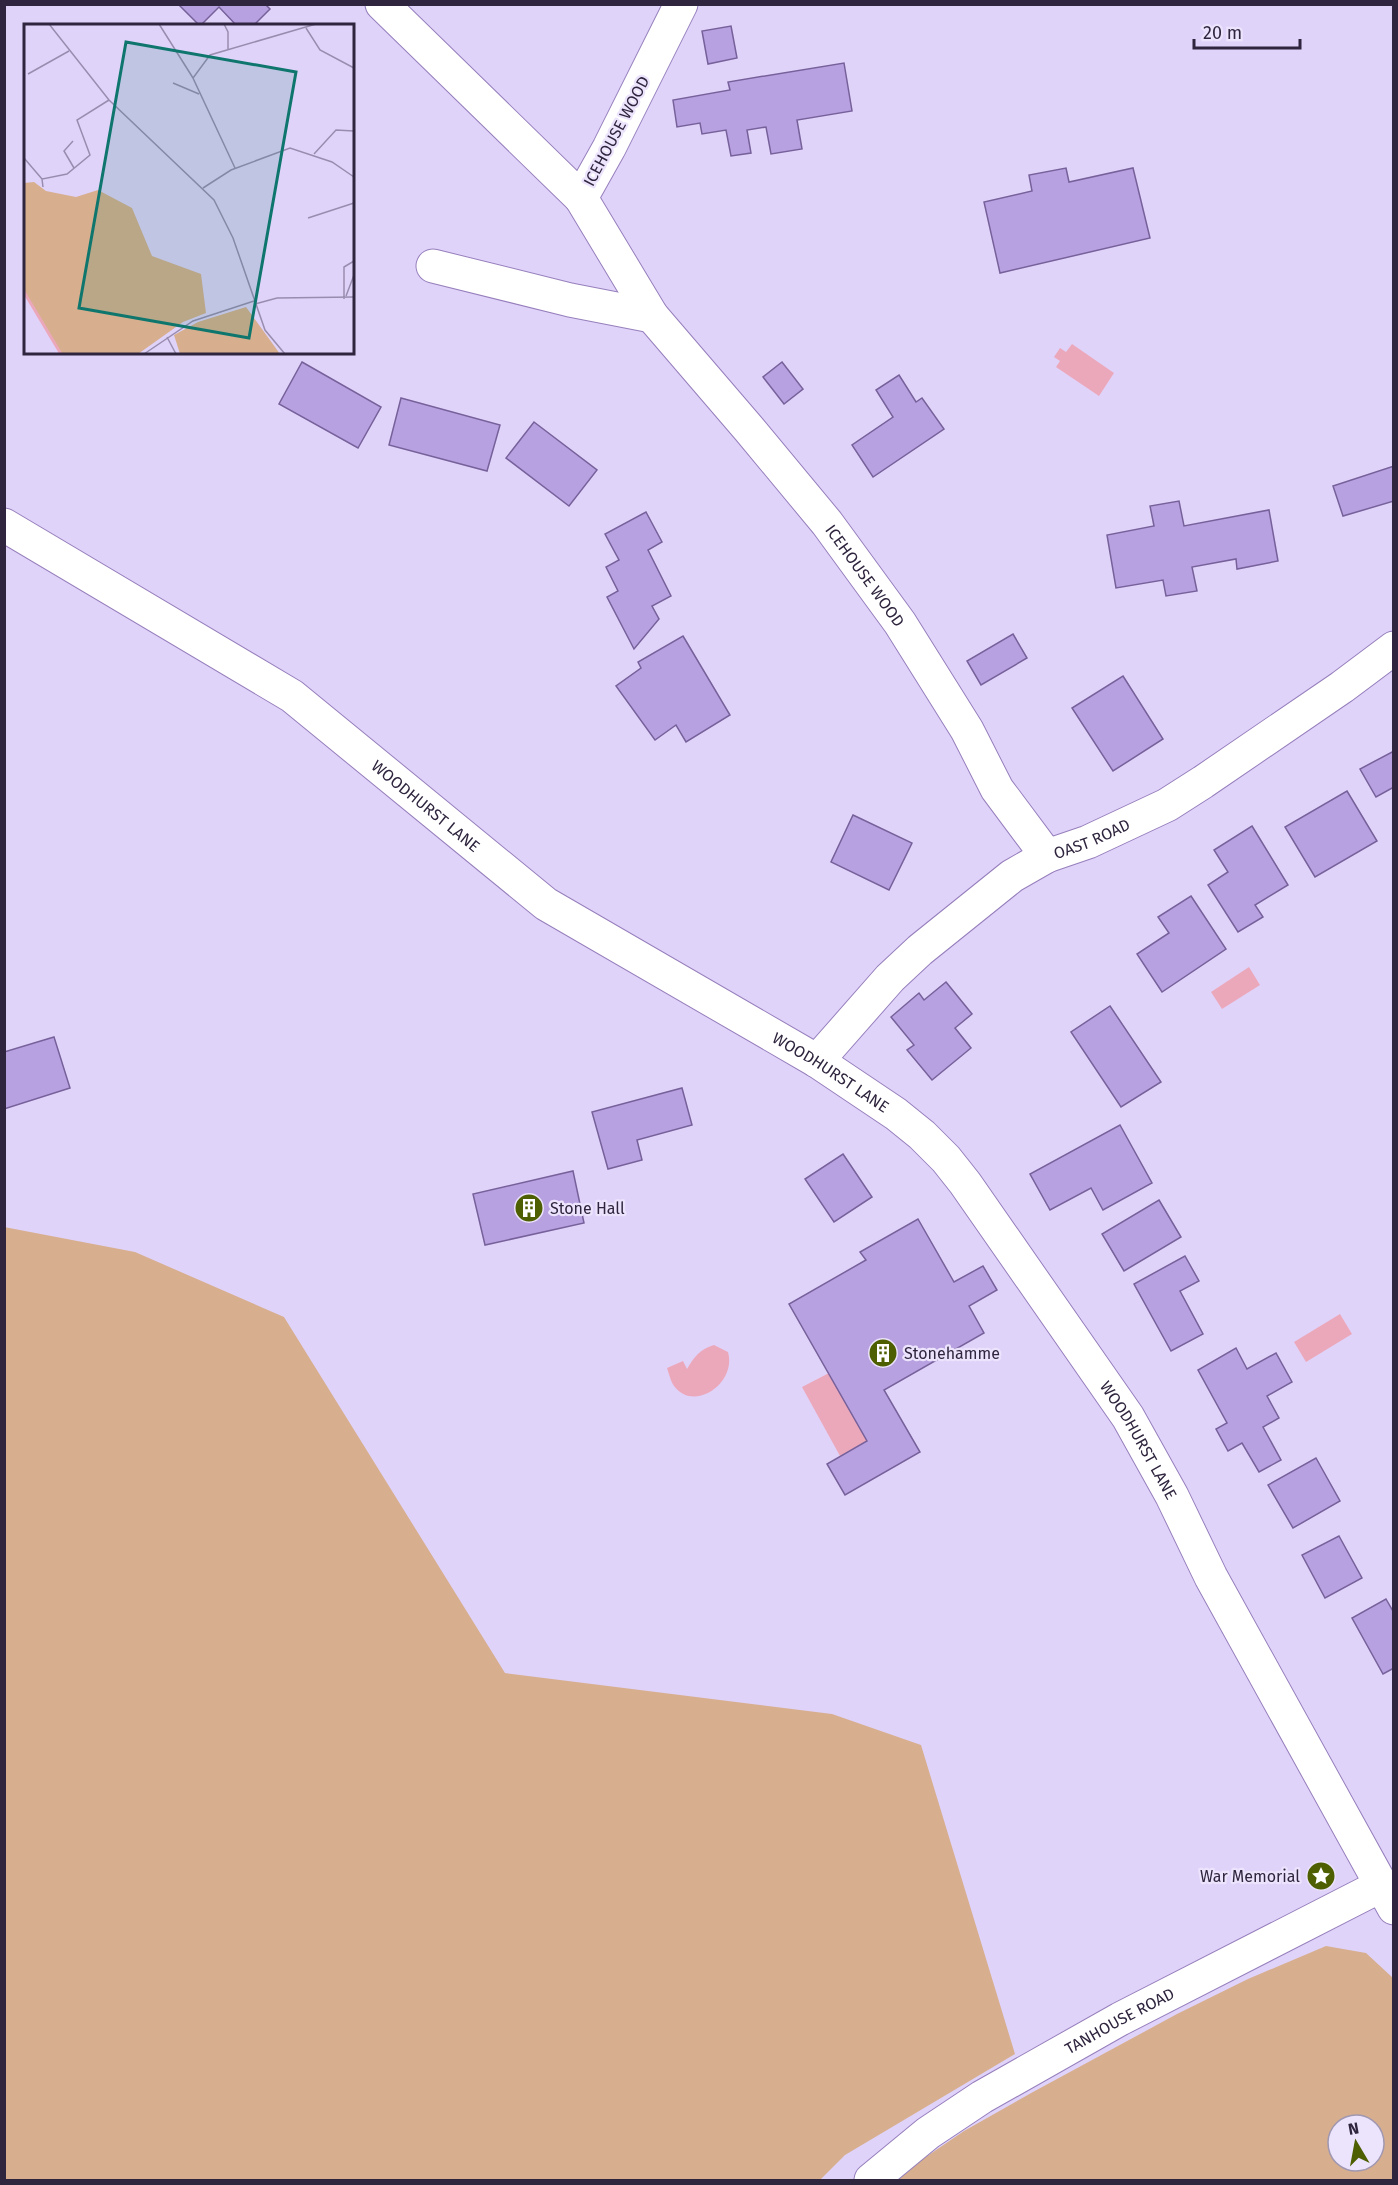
<svg xmlns="http://www.w3.org/2000/svg" width="1398" height="2185" font-family="'Fira Sans',sans-serif">
  <style>
    .green { fill: #d7af8e; fill-rule: evenodd }
    .water { fill: #eca8bb }
    .building { fill: #b8a1e0; stroke: #77619b; stroke-width: 1.5 }
    .lines { fill: none; stroke-linecap: round; stroke-linejoin: round }
    .minor-casing { stroke: #967fbc; stroke-width: 35 }
    .minor { stroke: #fff; stroke-width: 33 }
    .labels { text-anchor: middle; stroke-width: 4.5; stroke-linejoin: round; paint-order: stroke }
    .street-label { font-size: 16px; fill: #2f253e; stroke: #ece3fd }
    .poi-label { font-size: 16px; fill: #2f253e; stroke: #ece3fd; text-anchor: start }
    .inset-river { fill: none; stroke: #eca8bb; stroke-width: 3 }
    .inset-road { fill: none; stroke: #998daf; stroke-width: 1.5 }
    .view { fill: #0f766e; fill-opacity: 0.15; stroke: #0f766e; stroke-width: 3 }
    .inset-edge { fill: none; stroke: #2f253e; stroke-width: 3 }
  </style>
  <rect width="100%" height="100%" fill="#e0d3fa"/>
  <g class="green">
    <path d="M4,1227L135,1252L284,1317L505,1673L832,1714L921,1745L1015,2054L845,2155L820,2180H5Z"/>
    <path d="M1326,1946L1366,1953L1393,1978V2180H892L964,2131L1033,2092L1177,2014L1248,1979ZM1338,2125H1374V2161H1338Z"/>
  </g>
  <g class="water">
    <path d="M1072,344L1114,373L1099,396L1056,367L1060,361L1054,357L1060,348L1066,352Z"/>
    <path d="M1249,967L1260,985L1222,1009L1211,992Z"/>
    <path d="M1340,1314L1352,1334L1306,1362L1294,1342Z"/>
    <path d="M714,1345L728,1352C737,1383 694,1413 674,1386C671,1382 669,1374 667,1368L683,1361L687,1369C694,1357 700,1349 714,1345Z"/>
    <path d="M829,1373L867,1441L840,1456L802,1387Z"/>
  </g>
  <g class="building">
    <path d="M178,4H265L270,9L253,26H237L219,7L200,26Z"/>
    <path d="M731,26L737,58L708,64L702,31Z"/>
    <path d="M844,63L852,111L797,120L802,149L771,154L766,127L747,130L751,153L731,156L726,130L702,134L700,123L677,127L673,100L730,90L728,82Z"/>
    <path d="M1066,168L1069,182L1133,168L1150,238L1000,273L984,202L1032,191L1029,175Z"/>
    <path d="M302,362L381,407L358,448L279,404Z"/>
    <path d="M782,362L803,389L784,404L763,377Z"/>
    <path d="M899,375L916,402L922,398L944,429L873,477L852,445L893,417L876,390Z"/>
    <path d="M401,398L500,425L487,471L389,445Z"/>
    <path d="M534,422L597,470L569,506L506,458Z"/>
    <path d="M1394,466V501L1343,516L1333,486Z"/>
    <path d="M1179,501L1184,526L1269,510L1278,561L1237,569L1236,559L1192,567L1197,591L1166,596L1163,580L1116,588L1107,535L1154,526L1150,506Z"/>
    <path d="M646,512L662,542L648,550L671,596L652,606L659,619L634,649L607,597L618,591L606,567L619,560L605,534Z"/>
    <path d="M1013,634L1027,658L981,685L967,661Z"/>
    <path d="M683,636L730,715L686,742L676,725L655,740L616,686L641,668L638,662Z"/>
    <path d="M1123,676L1163,739L1113,771L1072,708Z"/>
    <path d="M1394,751V787L1376,797L1360,769Z"/>
    <path d="M1347,791L1377,841L1315,877L1285,827Z"/>
    <path d="M853,815L912,843L889,890L831,862Z"/>
    <path d="M1252,826L1288,885L1255,905L1263,917L1238,932L1208,885L1228,872L1214,850Z"/>
    <path d="M1191,896L1226,949L1162,992L1137,954L1169,933L1158,917Z"/>
    <path d="M946,982L972,1014L955,1028L971,1048L932,1080L907,1050L914,1045L891,1017L919,993L924,1000Z"/>
    <path d="M1110,1006L1161,1082L1121,1107L1071,1032Z"/>
    <path d="M54,1037L70,1088L4,1109V1052Z"/>
    <path d="M682,1088L692,1125L637,1140L642,1160L608,1169L592,1112Z"/>
    <path d="M1120,1125L1152,1183L1103,1210L1091,1188L1050,1210L1030,1174Z"/>
    <path d="M843,1154L872,1197L834,1222L805,1179Z"/>
    <path d="M573,1171L584,1223L485,1245L473,1194Z"/>
    <path d="M1159,1200L1181,1237L1124,1271L1102,1234Z"/>
    <path d="M918,1219L954,1282L983,1266L997,1290L969,1306L984,1333L884,1390L920,1452L845,1495L827,1464L867,1441L789,1304L866,1260L860,1252Z"/>
    <path d="M1185,1256L1199,1281L1180,1291L1203,1334L1171,1351L1134,1284Z"/>
    <path d="M1236,1348L1247,1369L1276,1353L1292,1382L1267,1396L1279,1418L1263,1427L1281,1460L1259,1472L1242,1443L1228,1451L1216,1429L1227,1423L1198,1370Z"/>
    <path d="M1316,1458L1340,1501L1293,1528L1268,1485Z"/>
    <path d="M1339,1536L1362,1578L1325,1598L1302,1555Z"/>
    <path d="M1386,1599L1394,1613V1668L1383,1674L1352,1618Z"/>
  </g>
  <g class="lines">
    <g class="minor-casing">
      <g id="minor">
        <path d="M382,4L581,198"/>
        <path id="s1" d="M681,4L609,148L581,198L652,316L749,429L827,523L900,623L967,730L997,789L1047,856"/>
        <path d="M433,266L570,300L652,316"/>
        <path id="s2" d="M4,525L292,696L546,904L817,1061L896,1114L922,1135L946,1159L965,1183L1128,1417L1172,1496L1211,1577L1394,1908"/>
        <path id="s3" d="M817,1061L890,978L920,950L1012,876L1047,856L1088,842L1167,805L1203,782L1342,687L1394,648"/>
        <path id="s4" d="M871,2180L928,2133L982,2097L1120,2019L1382,1885"/>
      </g>
    </g>
    <use href="#minor" class="minor"/>
  </g>
  <defs>
    <g id="building-disc" transform="scale(1.5)"><circle r="9.5" fill="#4e5f02" stroke="#ece3fd"/><path d="M-4-6H4V6H1V3H-1V6H-4ZM-2.5-4.3h1.7v1.8h-1.7ZM.8-4.3h1.7v1.8H.8ZM-2.5-1h1.7V.8h-1.7ZM.8-1h1.7V.8H.8Z" fill="#fff"/></g>
    <g id="sight-disc" transform="scale(1.5)"><circle r="9.5" fill="#4e5f02" stroke="#ece3fd"/><path d="M0-6L1.8-2.2L6-1.7L2.9 1.2L3.7 5.4L0 3.3L-3.7 5.4L-2.9 1.2L-6-1.7L-1.8-2.2Z" fill="#fff"/></g>
  </defs>
  <g fill-rule="evenodd">
    <use href="#building-disc" x="529" y="1208"/>
    <use href="#building-disc" x="883" y="1353"/>
    <use href="#sight-disc" x="1321" y="1876"/>
  </g>
  <g class="labels">
    <g class="street-label">
      <text transform="translate(616 131) rotate(-62)" y="6">ICEHOUSE WOOD</text>
      <text dy="6" stroke="none"><textPath href="#s1" startOffset="692">ICEHOUSE WOOD</textPath></text>
      <text dy="6" stroke="none"><textPath href="#s2" startOffset="508">WOODHURST LANE</textPath></text>
      <text dy="6" stroke="none"><textPath href="#s3" startOffset="358">OAST ROAD</textPath></text>
      <text dy="6" stroke="none"><textPath href="#s2" startOffset="994">WOODHURST LANE</textPath></text>
      <text dy="6" stroke="none"><textPath href="#s2" startOffset="1480">WOODHURST LANE</textPath></text>
      <text dy="6" stroke="none"><textPath href="#s4" startOffset="296">TANHOUSE ROAD</textPath></text>
    </g>
    <g class="poi-label">
      <text x="550" y="1214">Stone Hall</text>
      <text x="904" y="1359">Stonehamme</text>
      <text x="1300" y="1882" text-anchor="end">War Memorial</text>
    </g>
  </g>
  <g transform="translate(24 24)">
    <rect width="330" height="330" fill="#e0d3fa"/>
    <path d="M10,158L22,167L52,173L74,166L108,184L128,232L177,250L182,289L159,298L114,330H37L0,268V159ZM222,283L256,330H156L150,311L174,298Z" fill="#d7af8e"/>
    <path class="inset-river" d="M0,268L37,330"/>
    <path class="inset-road" d="M25,0L85,76L190,176L209,214L241,306L261,330M135,0L169,54M200,0L204,8V26M282,4L296,26L330,44M4,50L45,27M149,59L175,70M49,117L40,127L50,144M290,130L312,106L330,107M0,134L18,155M211,144L169,54L186,31L292,0M19,163L18,155L43,150L66,131L53,96L85,76M179,164L207,146L266,124L308,138L330,153M284,194L330,179M322,272L330,251M320,275V243L330,237M231,280L253,274L330,273M143,313L152,330M120,330L169,297L230,277"/>
    <path class="view" d="M102,18L272,48L225,314L55,284Z"/>
    <rect width="330" height="330" class="inset-edge"/>
  </g>
  <rect width="1398" height="2185" fill="none" stroke="#2f253e" stroke-width="12"/>
  <g transform="translate(1356 2143) rotate(350)"><circle r="28" fill="#ece3fd" stroke="#a097b1" stroke-width="1.5"/>
  <path d="M0-4.5L10 22L0 15L-10 22Z" fill="#4e5f02"/>
  <text y="-9" font-size="16" font-weight="bold" text-anchor="middle" fill="#2f253e">N</text>
  </g>
  <path d="M1194 39v9h106v-9" fill="none" stroke="#2f253e" stroke-width="3"/>
  <text x="1203" y="39" font-size="18" fill="#2f253e" stroke="#ece3fd" stroke-width="4.5" paint-order="stroke">20 m</text>
</svg>
